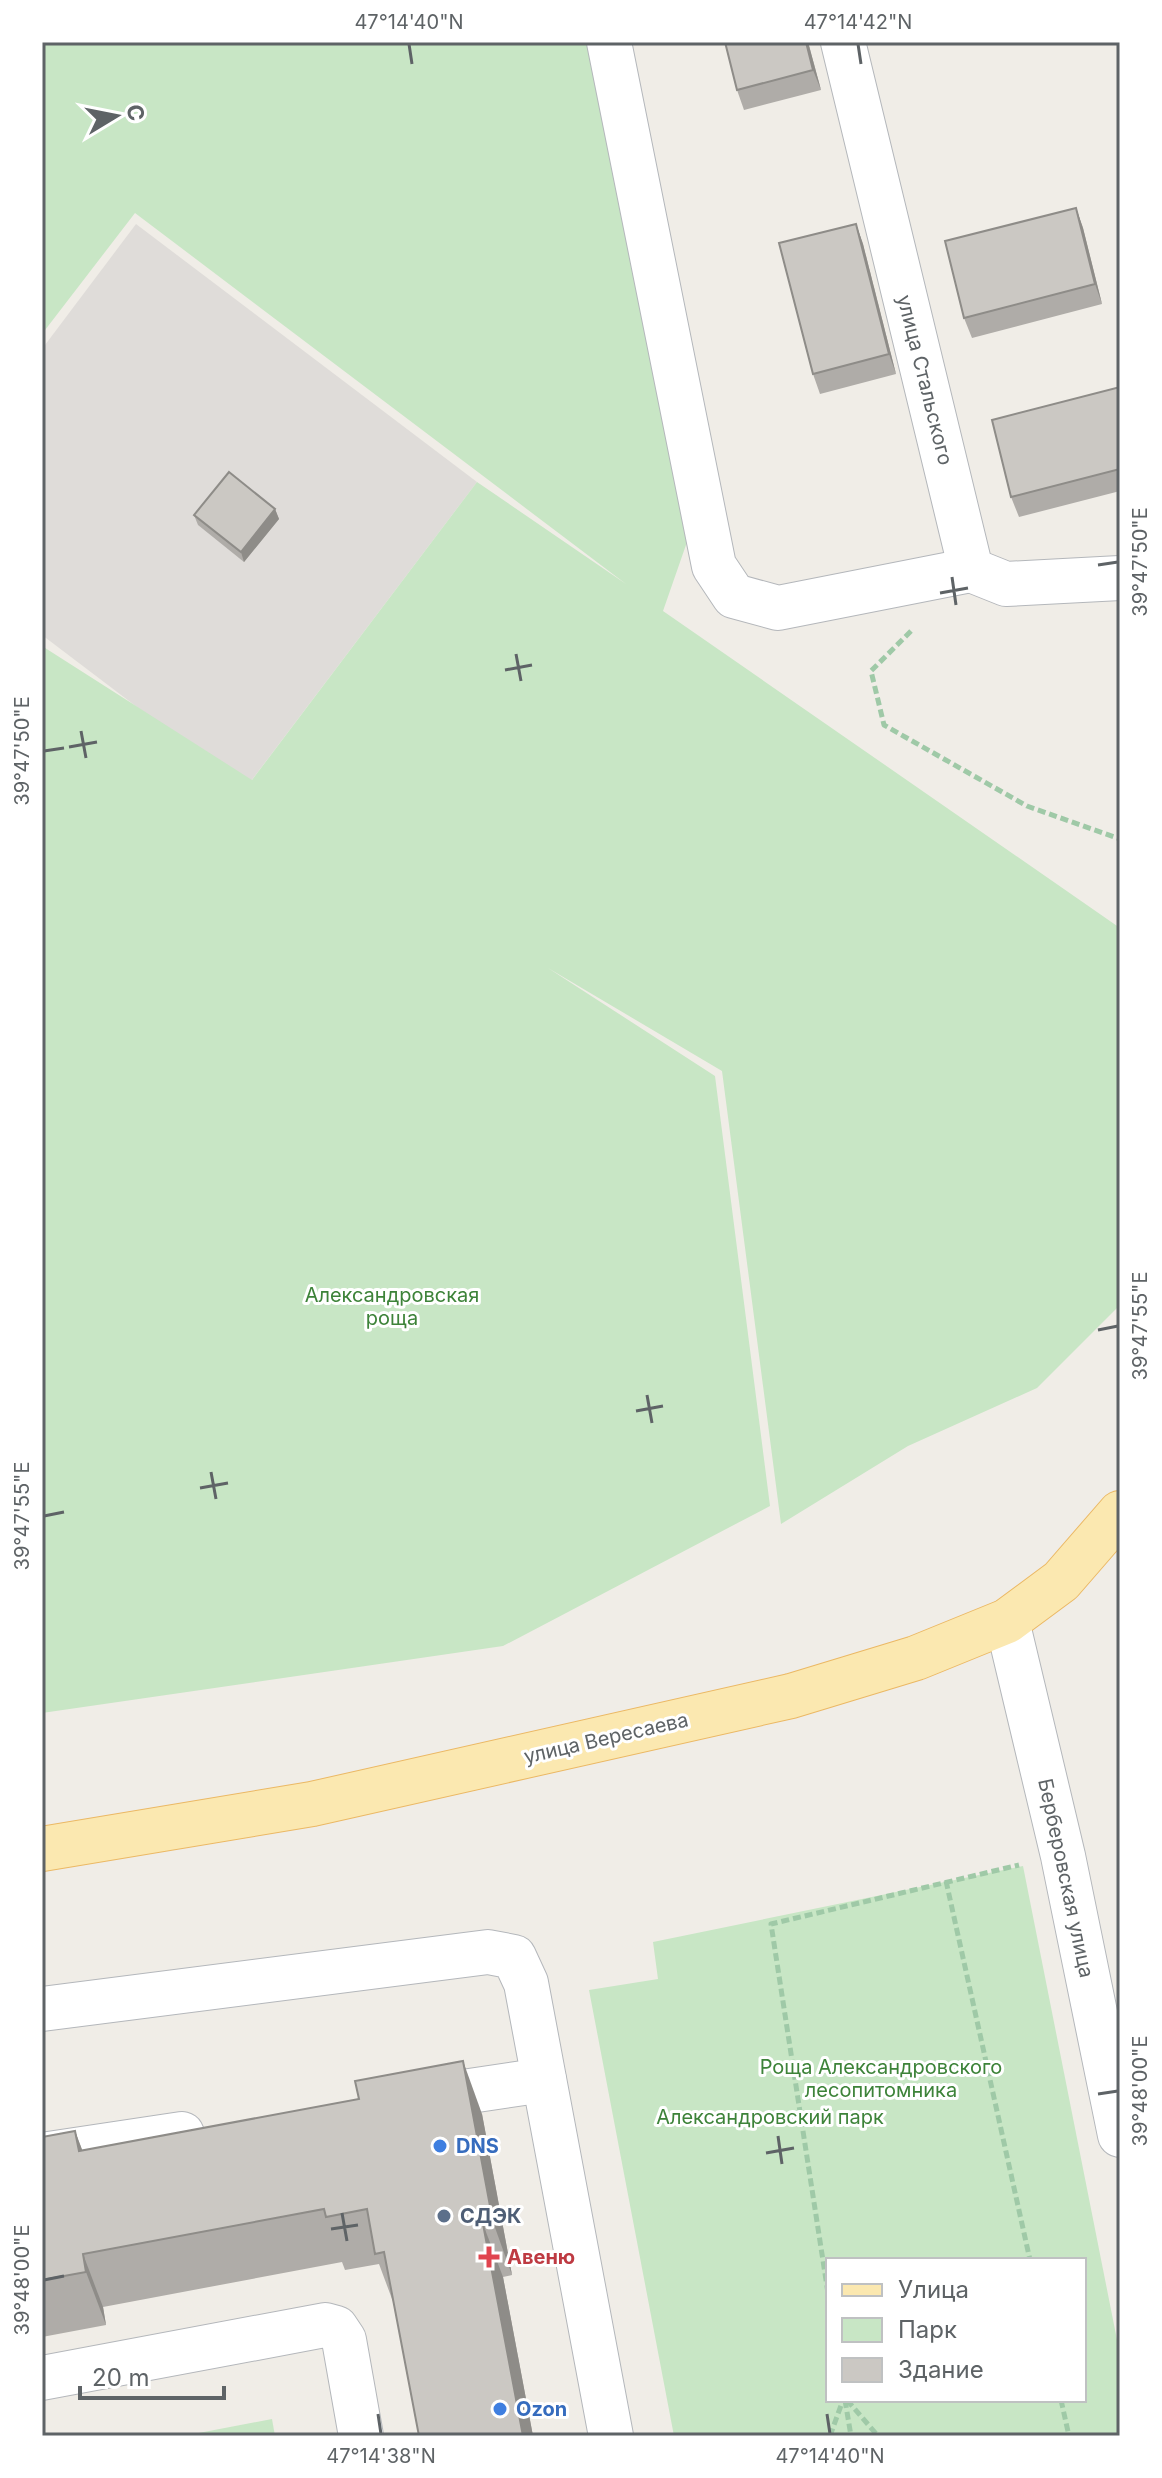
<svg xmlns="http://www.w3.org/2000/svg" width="1162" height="2478" font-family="Inter,sans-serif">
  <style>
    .industrial { fill: #dfdcd9 }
    .green { fill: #c8e6c5; fill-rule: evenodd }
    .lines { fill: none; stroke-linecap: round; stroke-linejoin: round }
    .minor-casing { stroke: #b4b7bb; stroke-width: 46 }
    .major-casing { stroke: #ebb864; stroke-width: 46 }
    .path { stroke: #9fc9a7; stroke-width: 5; stroke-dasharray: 8 4; stroke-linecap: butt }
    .minor { stroke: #fff; stroke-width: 44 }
    .major { stroke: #fbe8b0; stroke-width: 44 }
    .wall { fill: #afaca8 }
    .shaded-wall { fill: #8e8c88 }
    .building { fill: #cbc8c3; stroke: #8e8c88; stroke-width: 2 }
    .ticks { fill: none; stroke: #5e6366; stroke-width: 3 }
    .shop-dot { fill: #3f7fe0; stroke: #fff; stroke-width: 3 }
    .service-dot { fill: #5c6f8a; stroke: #fff; stroke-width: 3 }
    .health-dot { fill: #e0444e; stroke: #fff; stroke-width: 3 }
    .labels { text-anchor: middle; stroke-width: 6; stroke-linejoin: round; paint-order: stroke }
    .street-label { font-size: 20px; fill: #5e6366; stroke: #fff }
    .park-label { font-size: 20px; fill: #3d8339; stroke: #fff }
    .shop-label { font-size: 20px; font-weight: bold; fill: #366cbe; stroke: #fff; text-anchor: start }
    .service-label { font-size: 20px; font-weight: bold; fill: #4e5e75; stroke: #fff; text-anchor: start }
    .health-label { font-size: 20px; font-weight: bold; fill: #be3a42; stroke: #fff; text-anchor: start }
    .neatline { fill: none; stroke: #5e6366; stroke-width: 3 }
    .ticks-label { font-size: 20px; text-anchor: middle; fill: #5e6366 }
  </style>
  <rect width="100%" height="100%" fill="#f0ede7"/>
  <path class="industrial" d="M136,224L477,482L245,789L42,635V349Z"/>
  <g class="green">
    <path d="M42,42H590L687,542L663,611L1120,928V1305L1037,1388L908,1446L781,1524L722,1071L548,968L715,1076L770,1506L503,1646L42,1713V646L252,780L477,482L626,584L135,213L42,334Z"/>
    <path d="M1023,1866L1120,2355V2436H674L589,1990L658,1979L653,1942ZM828,2260H1084V2400H828Z"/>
    <path d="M272,2419L275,2436H183Z"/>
  </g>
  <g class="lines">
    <g class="minor-casing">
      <g id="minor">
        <path d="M609,42L714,566L734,596L778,608L971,570"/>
        <path d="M843,42L971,570L1006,584L1120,578"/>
        <path d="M1007,1621L1063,1856L1120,2135"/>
        <path d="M42,2009L488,1952L514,1957L526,1983L611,2436"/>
        <path d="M416,2099L544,2080"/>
        <path d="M42,2155L182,2134"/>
        <path d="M42,2378L325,2325L336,2328L344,2340L361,2436"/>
      </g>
    </g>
    <g class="major-casing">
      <path id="major" d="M42,1849L312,1804L791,1696L916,1658L1007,1621L1061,1581L1120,1513"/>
    </g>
    <g class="path">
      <path d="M911,631L871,671L884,725L1027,806L1120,839"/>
      <path d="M946,1881L1030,2260"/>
      <path d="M828,2293L771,1924L1019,1865"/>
      <path d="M845,2400L851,2436"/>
      <path d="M847,2400L878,2436"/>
      <path d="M1061,2400L1069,2436"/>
      <path d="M830,2436L843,2400"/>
    </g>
    <use href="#minor" class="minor"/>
    <use href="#major" class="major"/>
  </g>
  <g class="wall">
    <path d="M808,42L821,90L744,110L737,90Z"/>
    <path d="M1076,208L1083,228L1102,304L972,338L964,318Z"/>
    <path d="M856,224L863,244L896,374L820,394L813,374Z"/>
    <path d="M1120,387V491L1019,517L1011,497Z"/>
    <path d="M275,509L279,519L244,562L198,525L194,515Z"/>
    <path d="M482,2114L512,2275L503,2277L533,2436H419L395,2307L379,2264L345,2270L342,2262L103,2307L106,2325L42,2337V2137L75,2131L82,2150Z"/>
  </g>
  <g class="shaded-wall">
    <path d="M806,42H808L821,90L813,70Z"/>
    <path d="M1076,208L1083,228L1102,304L1095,284Z"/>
    <path d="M856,224L863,244L896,374L889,354Z"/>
    <path d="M275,509L279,519L244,562L241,552Z"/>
    <path d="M463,2061L482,2114L512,2275L493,2222Z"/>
    <path d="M75,2131L95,2184L79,2151Z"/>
    <path d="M483,2224L503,2277L533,2436H523Z"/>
    <path d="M83,2254L103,2307L106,2325L86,2272Z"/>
  </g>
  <g class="building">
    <path d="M725,42H806L813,70L737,90Z"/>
    <path d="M1076,208L1095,284L964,318L945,241Z"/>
    <path d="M856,224L889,354L813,374L779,243Z"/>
    <path d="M1120,387V469L1011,497L992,420Z"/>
    <path d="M229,472L275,509L241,552L194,515Z"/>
    <path d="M463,2061L493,2222L483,2224L523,2436H419L384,2252L375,2254L367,2209L326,2217L324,2209L83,2254L86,2272L42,2280V2137L75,2131L79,2151L359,2099L355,2081Z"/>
  </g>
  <path class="ticks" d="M409,44L412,64M858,44L861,64M1098,565L1118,562M952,577L956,605M940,593L968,588M516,654L521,681M505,670L532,665M81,731L86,758M69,747L97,742M44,751L64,748M1098,1330L1118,1326M647,1395L652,1423M636,1411L663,1406M211,1472L216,1499M200,1488L228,1483M44,1516L64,1512M1098,2094L1118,2091M778,2136L782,2164M766,2153L794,2148M342,2213L347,2241M331,2229L358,2225M44,2280L64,2276M378,2414L381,2434M827,2414L830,2434"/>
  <g class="shop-dot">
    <circle cx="440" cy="2146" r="8"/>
    <circle cx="500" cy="2409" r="8"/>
  </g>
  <circle class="service-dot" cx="444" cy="2216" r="8"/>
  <path class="health-dot" d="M485 2245h8v8h8v8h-8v8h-8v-8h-8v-8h8z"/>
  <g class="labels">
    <g class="street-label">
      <text transform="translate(925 380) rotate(76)" y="7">улица Стальского</text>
      <text transform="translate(606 1738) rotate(-13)" y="7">улица Вересаева</text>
      <text transform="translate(1066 1878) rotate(78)" y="7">Берберовская улица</text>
    </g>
    <g class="park-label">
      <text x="392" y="1302">Александровская<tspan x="392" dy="23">роща</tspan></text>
      <text x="881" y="2074">Роща Александровского<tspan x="881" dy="23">лесопитомника</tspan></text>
      <text x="770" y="2124">Александровский парк</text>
    </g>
    <g class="shop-label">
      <text x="456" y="2153">DNS</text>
      <text x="516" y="2416">Ozon</text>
    </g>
    <g class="service-label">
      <text x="460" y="2223">СДЭК</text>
    </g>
    <g class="health-label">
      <text x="507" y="2264">Авеню</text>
    </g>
  </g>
  <rect width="1162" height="2478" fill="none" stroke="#ffffff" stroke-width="88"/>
  <rect x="826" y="2258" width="260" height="144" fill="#ffffff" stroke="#bfc1c2" stroke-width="2"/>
  <rect x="842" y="2284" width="40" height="12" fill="#fbe8b0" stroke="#bfc1c2" stroke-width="2"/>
  <text x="898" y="2298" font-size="24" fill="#5e6366">Улица</text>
  <rect x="842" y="2318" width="40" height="24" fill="#c8e6c5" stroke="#bfc1c2" stroke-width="2"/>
  <text x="898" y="2338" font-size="24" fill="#5e6366">Парк</text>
  <rect x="842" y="2358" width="40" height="24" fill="#cbc8c3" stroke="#bfc1c2" stroke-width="2"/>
  <text x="898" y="2378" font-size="24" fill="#5e6366">Здание</text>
  <g transform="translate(116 116) rotate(80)" stroke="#ffffff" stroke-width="6" paint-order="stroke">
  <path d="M0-6L14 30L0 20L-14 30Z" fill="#5e6366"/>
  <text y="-12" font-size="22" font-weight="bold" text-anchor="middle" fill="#5e6366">С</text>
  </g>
  <path d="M80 2386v12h144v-12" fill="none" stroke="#5e6366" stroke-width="4"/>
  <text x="92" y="2386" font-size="24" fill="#5e6366" stroke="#ffffff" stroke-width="6" paint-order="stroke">20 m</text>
  <rect x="44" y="44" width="1074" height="2390" class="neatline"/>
  <g class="ticks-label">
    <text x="409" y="29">47°14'40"N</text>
    <text x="858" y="29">47°14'42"N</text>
    <text transform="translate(1140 562) rotate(-90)" y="7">39°47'50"E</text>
    <text transform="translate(22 751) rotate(-90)" y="7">39°47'50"E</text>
    <text transform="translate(1140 1326) rotate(-90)" y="7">39°47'55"E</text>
    <text transform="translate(22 1516) rotate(-90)" y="7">39°47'55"E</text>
    <text transform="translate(1140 2091) rotate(-90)" y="7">39°48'00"E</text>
    <text transform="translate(22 2280) rotate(-90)" y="7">39°48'00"E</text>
    <text x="381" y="2463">47°14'38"N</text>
    <text x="830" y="2463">47°14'40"N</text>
  </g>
</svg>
